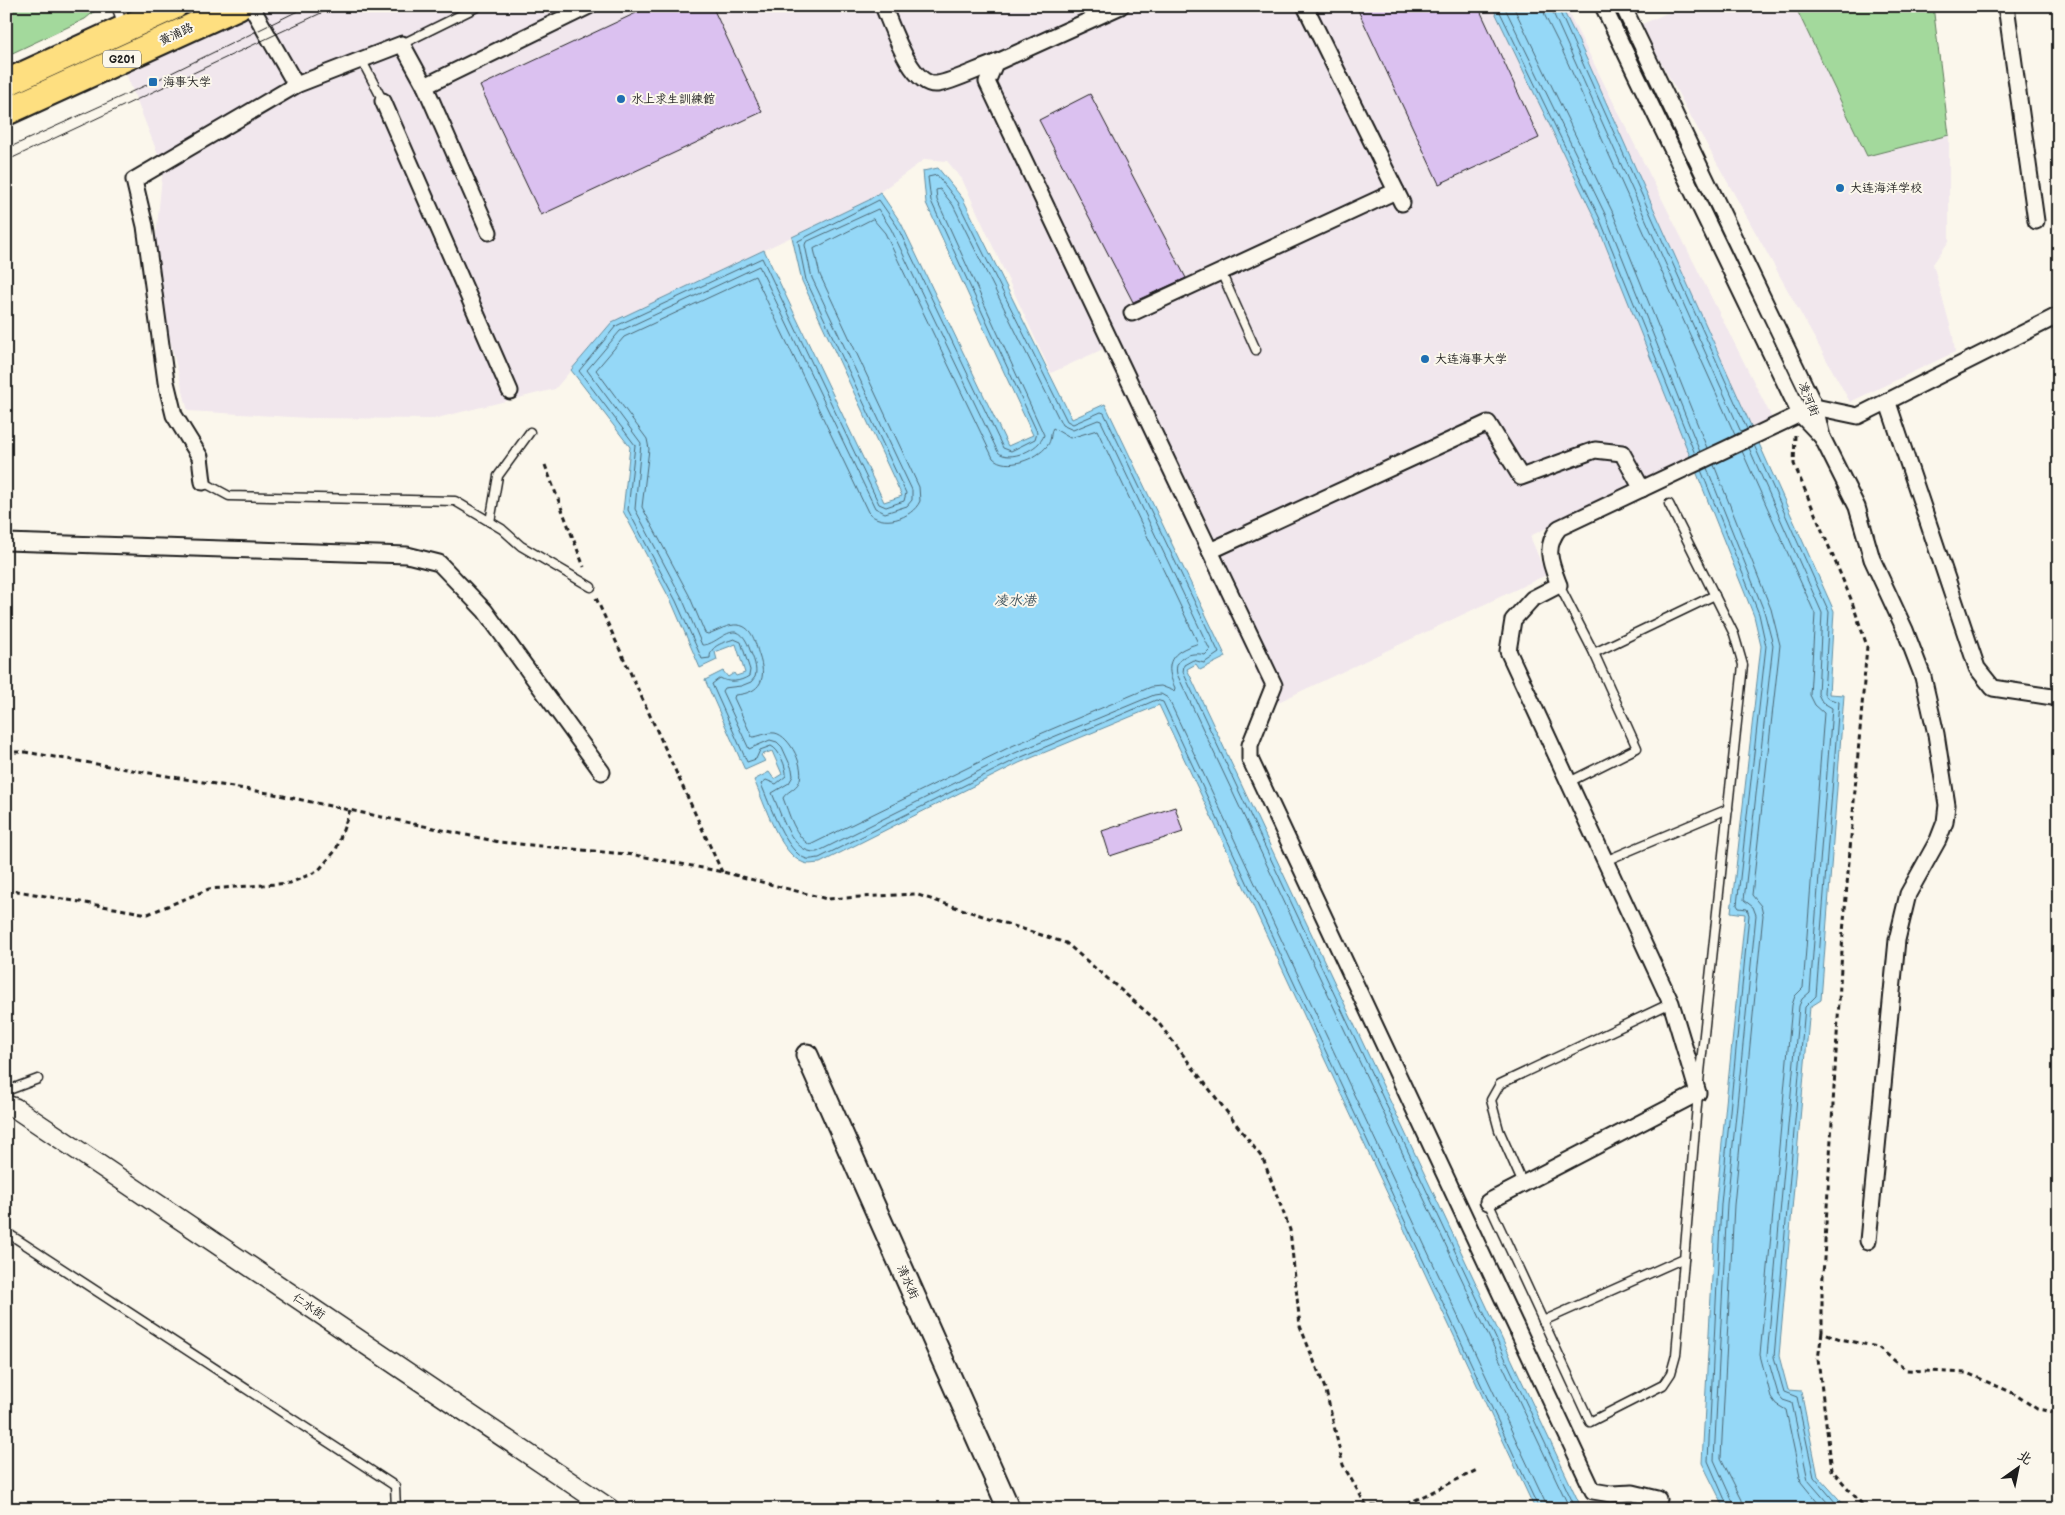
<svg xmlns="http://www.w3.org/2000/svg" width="2065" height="1515" font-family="'Balsamiq Sans','LXGW WenKai TC',sans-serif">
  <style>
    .built { fill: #f1e7ed }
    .green { fill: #a3d99c; stroke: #607a5c }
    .water { fill: #95d8f7; stroke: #658d9f }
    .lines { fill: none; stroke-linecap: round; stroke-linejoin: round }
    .shore { stroke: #4c6774; stroke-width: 1 }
    .building { fill: #dbc1f0; stroke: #1c1c1c }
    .service-casing { stroke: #1c1c1c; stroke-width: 11 }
    .minor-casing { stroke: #1c1c1c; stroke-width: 19 }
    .tertiary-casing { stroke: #1c1c1c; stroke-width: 22 }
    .secondary-casing { stroke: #1c1c1c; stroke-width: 25 }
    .trunk-casing { stroke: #1c1c1c; stroke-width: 30 }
    .path { stroke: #1c1c1c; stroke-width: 3; stroke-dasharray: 5 4; stroke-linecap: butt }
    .service { stroke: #fbf7ec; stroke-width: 8 }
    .minor { stroke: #fbf7ec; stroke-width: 15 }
    .tertiary { stroke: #fbf7ec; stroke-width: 19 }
    .secondary { stroke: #fbf7ec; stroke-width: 21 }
    .trunk { stroke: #fedf80; stroke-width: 26 }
    .tram { stroke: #1c1c1c; stroke-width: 1 }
    .poi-dot { fill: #1f6fb2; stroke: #fbf7ec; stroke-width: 2 }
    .labels { text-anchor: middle; stroke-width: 4; stroke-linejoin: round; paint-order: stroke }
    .shield { fill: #fbf7ec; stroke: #5f5e5a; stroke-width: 1 }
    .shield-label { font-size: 11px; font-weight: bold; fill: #1c1c1c }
    .street-label { font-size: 12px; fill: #1c1c1c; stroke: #fbf7ec }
    .poi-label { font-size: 12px; fill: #1c1c1c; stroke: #fbf7ec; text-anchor: start }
    .water-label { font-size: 14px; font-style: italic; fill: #40545e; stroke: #fbf7ec }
  </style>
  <rect width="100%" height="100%" fill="#fbf7ec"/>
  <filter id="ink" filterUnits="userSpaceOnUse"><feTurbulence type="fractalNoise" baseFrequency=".02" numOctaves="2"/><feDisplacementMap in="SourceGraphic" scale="10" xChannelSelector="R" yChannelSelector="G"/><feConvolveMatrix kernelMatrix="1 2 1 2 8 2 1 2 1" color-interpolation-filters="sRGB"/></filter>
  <g filter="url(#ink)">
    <g class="built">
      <path d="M132,6H1565L1773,420L1530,536L1546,575L1272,705L1103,349L1051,373L962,179L947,161L925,159L869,200L612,322L555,389L433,419L309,418L188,411L165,321L155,246L163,167L106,23Z"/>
      <path d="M1683,6H1933L1949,135V241L1933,264L1953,336L1955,352L1850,402L1640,25Z"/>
    </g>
    <g class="green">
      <path d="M6,6H101L85,19L6,56Z"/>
      <path d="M1795,6H1933L1949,135L1867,156Z"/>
    </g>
    <g class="water">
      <path d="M1492,6H1561L1579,42L1834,611L1829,694L1844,695L1821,1000L1810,1007L1779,1356L1788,1390L1801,1391L1818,1476L1848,1509H1725L1702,1463L1716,1203L1745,914L1731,912L1761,646L1754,616L1595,219Z"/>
      <path d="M938,168L963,199L1072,419L1105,404L1226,657L1200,670L1196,664L1187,669L1582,1509H1535L1159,705L1019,763L820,863C815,863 809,865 804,863C779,854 765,804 754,780L769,772L774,779L782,774L772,751L761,755L765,761L745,770L705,680L723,671L728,677L734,673L736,676L745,673L736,644L715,652L717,660L700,668L672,603L623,511L630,447L571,370L612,322L764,250L884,502L902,496L802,281L792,237L869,200L880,192L901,223L1008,446L1033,435L926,203L923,171Z"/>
    </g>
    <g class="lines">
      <g class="shore">
        <path d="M1497,6L1599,217L1695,454"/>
        <path d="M1504,6L1605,214L1700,452"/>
        <path d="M1513,6L1612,211L1707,448"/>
        <path d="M1543,6L1545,16L1562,50L1735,435"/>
        <path d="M1550,6L1741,432"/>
        <path d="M1557,6L1747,429"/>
        <path d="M873,219L885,233L993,458C1006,471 1037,459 1047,446C1052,440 1050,433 1053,428L1070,438L1097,430L1198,643C1195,645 1192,645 1188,647C1166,656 1167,670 1175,688L1174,691L1161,686L1151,687L1012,746L810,845C795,837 789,813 783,798C786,792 796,789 799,782C806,768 790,736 775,733C766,732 759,737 752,737L734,698L735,695C762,693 767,678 759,655C755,643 753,627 738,625C728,624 717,631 708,634L705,633L689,595L642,507L649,449L647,439L596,370L624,337L755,276L868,512C881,528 912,519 920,501L919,487L820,275L814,249Z"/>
        <path d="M1754,445L1829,612L1824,693L1827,698L1839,702L1816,996L1805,1007L1774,1357L1784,1392L1797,1397L1814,1477L1841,1509"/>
        <path d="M1749,448L1822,613L1818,694L1822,702L1832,708L1810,992L1802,999L1799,1006L1767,1356L1778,1394L1783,1400L1792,1403L1808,1480L1833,1509"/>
        <path d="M1742,451L1815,614L1810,695L1815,705L1824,713L1803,988L1795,996L1792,1005L1760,1355L1771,1397L1776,1404L1786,1410L1801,1482L1823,1509"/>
        <path d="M1714,465L1771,609L1780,645L1752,895L1761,906L1763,915L1734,1205L1721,1458L1742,1500L1743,1509"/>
        <path d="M1707,468L1764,611L1773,645L1744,900L1753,907L1756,915L1727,1204L1714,1460L1736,1509"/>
        <path d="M1701,470L1759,614L1766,646L1737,905L1739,908L1747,909L1749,915L1721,1204L1708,1461L1729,1509"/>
        <path d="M1539,1509L1163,702L1156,700L1017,759L819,858C815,858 810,860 807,859C786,854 769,802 761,784L766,780L776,784L786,776C787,768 779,749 771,746L760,750L756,759L747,762L712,684L720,678C729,683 740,682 749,676L750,670L741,642L734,639C723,643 710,645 710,658L702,659L676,601L628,510L635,445L579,371L616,326L762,258L879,504L886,507L904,501L906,493L806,280L798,241L879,200L897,226L1003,448L1011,451L1035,439L1037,432L931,201L928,177L937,175L958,202L1067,421L1073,424L1101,412L1104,413L1219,653L1204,663L1193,660L1184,665L1183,672L1576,1509"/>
        <path d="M1546,1509L1545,1502L1168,698L1161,694L1154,695L1015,753L817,852C791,854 781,813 772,793L789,783L793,776L792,769L782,747L777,742L770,740L749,749L722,691L724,688L741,686L751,682L755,677C758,668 753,658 750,650C737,612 719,646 702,645L682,598L635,509L641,443L587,370L620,331L759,266L875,508L885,513L907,506L912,500V490L812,278L805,245L806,242L878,209L891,229L998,452C1009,463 1040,449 1044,435L937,200L936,190L940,189L953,205L1062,425L1073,430L1098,420L1101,421L1210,650L1205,655C1192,651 1173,657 1177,674L1570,1509"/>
      </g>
    </g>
    <g class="building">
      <path d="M651,6H712L762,112L541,215L480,86Z"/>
      <path d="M1356,6H1478L1539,138L1439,184Z"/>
      <path d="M1090,94L1186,278L1133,302L1039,120Z"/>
      <path d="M1175,807L1183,832L1110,856L1102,831Z"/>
    </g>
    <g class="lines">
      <g class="service-casing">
        <g id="service">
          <path d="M116,6L123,25"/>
          <path d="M402,44L479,6"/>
          <path d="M361,59L383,101"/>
          <path d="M1221,272L1256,350"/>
          <path d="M203,482L229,496L455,501L502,529L521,546L591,587"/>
          <path d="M1669,504L1734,634L1743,665L1699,1082"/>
          <path d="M490,522L498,476L530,432"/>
          <path d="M1559,585L1594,653L1637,748L1569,782"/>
          <path d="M1594,653L1715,595"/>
          <path d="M1605,861L1728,809"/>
          <path d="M6,1091L38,1079"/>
          <path d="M1523,1184L1499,1130L1491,1100L1500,1084L1671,1003"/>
          <path d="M1488,1202L1590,1422L1663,1385L1671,1373L1676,1355L1698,1093"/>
          <path d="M6,1232L395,1486L396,1509"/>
          <path d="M1543,1321L1684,1258"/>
        </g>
      </g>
      <g class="minor-casing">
        <g id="minor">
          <path d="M251,6L296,85"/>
          <path d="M883,6C892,26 911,87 937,84C952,82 980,68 995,63"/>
          <path d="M1121,6L995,63L987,82L1210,551L1488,423L1521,477L1595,450L1622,453L1642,489"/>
          <path d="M1305,6L1402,203"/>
          <path d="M1603,6L1800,414L1822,437"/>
          <path d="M1623,6L1815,407L1822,437L1857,507L1872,559L1905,630L1923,677L1936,734L1947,805L1945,822L1938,840L1908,894L1897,940L1868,1241"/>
          <path d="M2006,6L2036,221"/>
          <path d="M425,86L589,6"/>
          <path d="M383,101L510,391"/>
          <path d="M1132,313L1396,191"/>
          <path d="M1888,403L1977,668L1993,688L2059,698"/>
          <path d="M203,482L200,457L174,415L166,382L145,226L134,180L296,85L402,44L425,86L489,232"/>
          <path d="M6,542L407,555L439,563L485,611L602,772"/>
          <path d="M1210,551L1274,685L1250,745V759L1593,1491L1611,1494L1633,1493L1658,1499"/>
          <path d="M1488,1202L1698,1093L1671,1003L1508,651L1513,620L1532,599L1559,585C1551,564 1543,548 1559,528L1815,407L1858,416L2059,315"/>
        </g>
      </g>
      <g class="tertiary-casing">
        <path id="tertiary" d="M6,1105L15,1108L610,1509"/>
      </g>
      <g class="secondary-casing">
        <path id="secondary" d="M807,1055L1009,1509"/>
      </g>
      <g class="trunk-casing">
        <g id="trunk">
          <path d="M6,83L174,6"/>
          <path d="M6,112L238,6"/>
        </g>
      </g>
      <g class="path">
        <path d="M1795,435L1794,464L1851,599L1867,646L1843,933L1822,1293V1332L1840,1339L1878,1347L1906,1370L1967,1373L2013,1393L2037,1409L2059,1413"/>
        <path d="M545,465L584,567"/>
        <path d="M596,598L722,872"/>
        <path d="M6,752H25L274,794L499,842L635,855L723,872L827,899L915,894L1066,943L1157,1021L1263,1159L1290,1230L1300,1326L1326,1391L1343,1465L1366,1505L1399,1508L1477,1470"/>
        <path d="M6,889L148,914L209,889L290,883L318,871L336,850L350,810"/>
        <path d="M1822,1332L1818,1359L1832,1470L1866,1509"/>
      </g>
      <use href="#service" class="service"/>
      <use href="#minor" class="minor"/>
      <use href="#tertiary" class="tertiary"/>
      <use href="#secondary" class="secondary"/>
      <use href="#trunk" class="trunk"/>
      <g class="tram">
        <path d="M6,149L153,82L308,6"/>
        <path d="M6,161L336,6"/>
      </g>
    </g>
  </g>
  <g class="poi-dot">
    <rect x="148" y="77" width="10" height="10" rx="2.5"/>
    <circle cx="621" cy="99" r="5"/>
    <circle cx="1840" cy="188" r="5"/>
    <circle cx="1425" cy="359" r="5"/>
  </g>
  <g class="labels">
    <rect class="shield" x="103" y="50.5" width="38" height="17" rx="4"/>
    <g class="shield-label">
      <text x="122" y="63">G201</text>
    </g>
    <g class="street-label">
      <text transform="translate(176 34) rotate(-25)" y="4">黄浦路</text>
      <text transform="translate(1809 399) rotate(68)" y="4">凌河街</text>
      <text transform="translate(908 1282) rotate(66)" y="4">清水街</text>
      <text transform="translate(309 1306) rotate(34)" y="4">仁水街</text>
    </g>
    <g class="poi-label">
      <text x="163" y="86">海事大学</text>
      <text x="631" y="103">水上求生訓練館</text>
      <text x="1850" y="192">大连海洋学校</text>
      <text x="1435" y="363">大连海事大学</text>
    </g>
    <g class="water-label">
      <text x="1015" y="605">凌水港</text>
    </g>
  </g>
  <rect width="2065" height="1515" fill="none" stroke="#fbf7ec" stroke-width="25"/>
  <rect x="12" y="12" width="2040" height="1490" fill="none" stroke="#1c1c1c" stroke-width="2" filter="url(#ink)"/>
  <g transform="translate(2018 1468) rotate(33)" stroke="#fbf7ec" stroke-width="4" paint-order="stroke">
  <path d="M0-4L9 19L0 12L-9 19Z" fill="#1c1c1c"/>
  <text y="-8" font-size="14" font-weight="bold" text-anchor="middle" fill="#1c1c1c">北</text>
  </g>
</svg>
